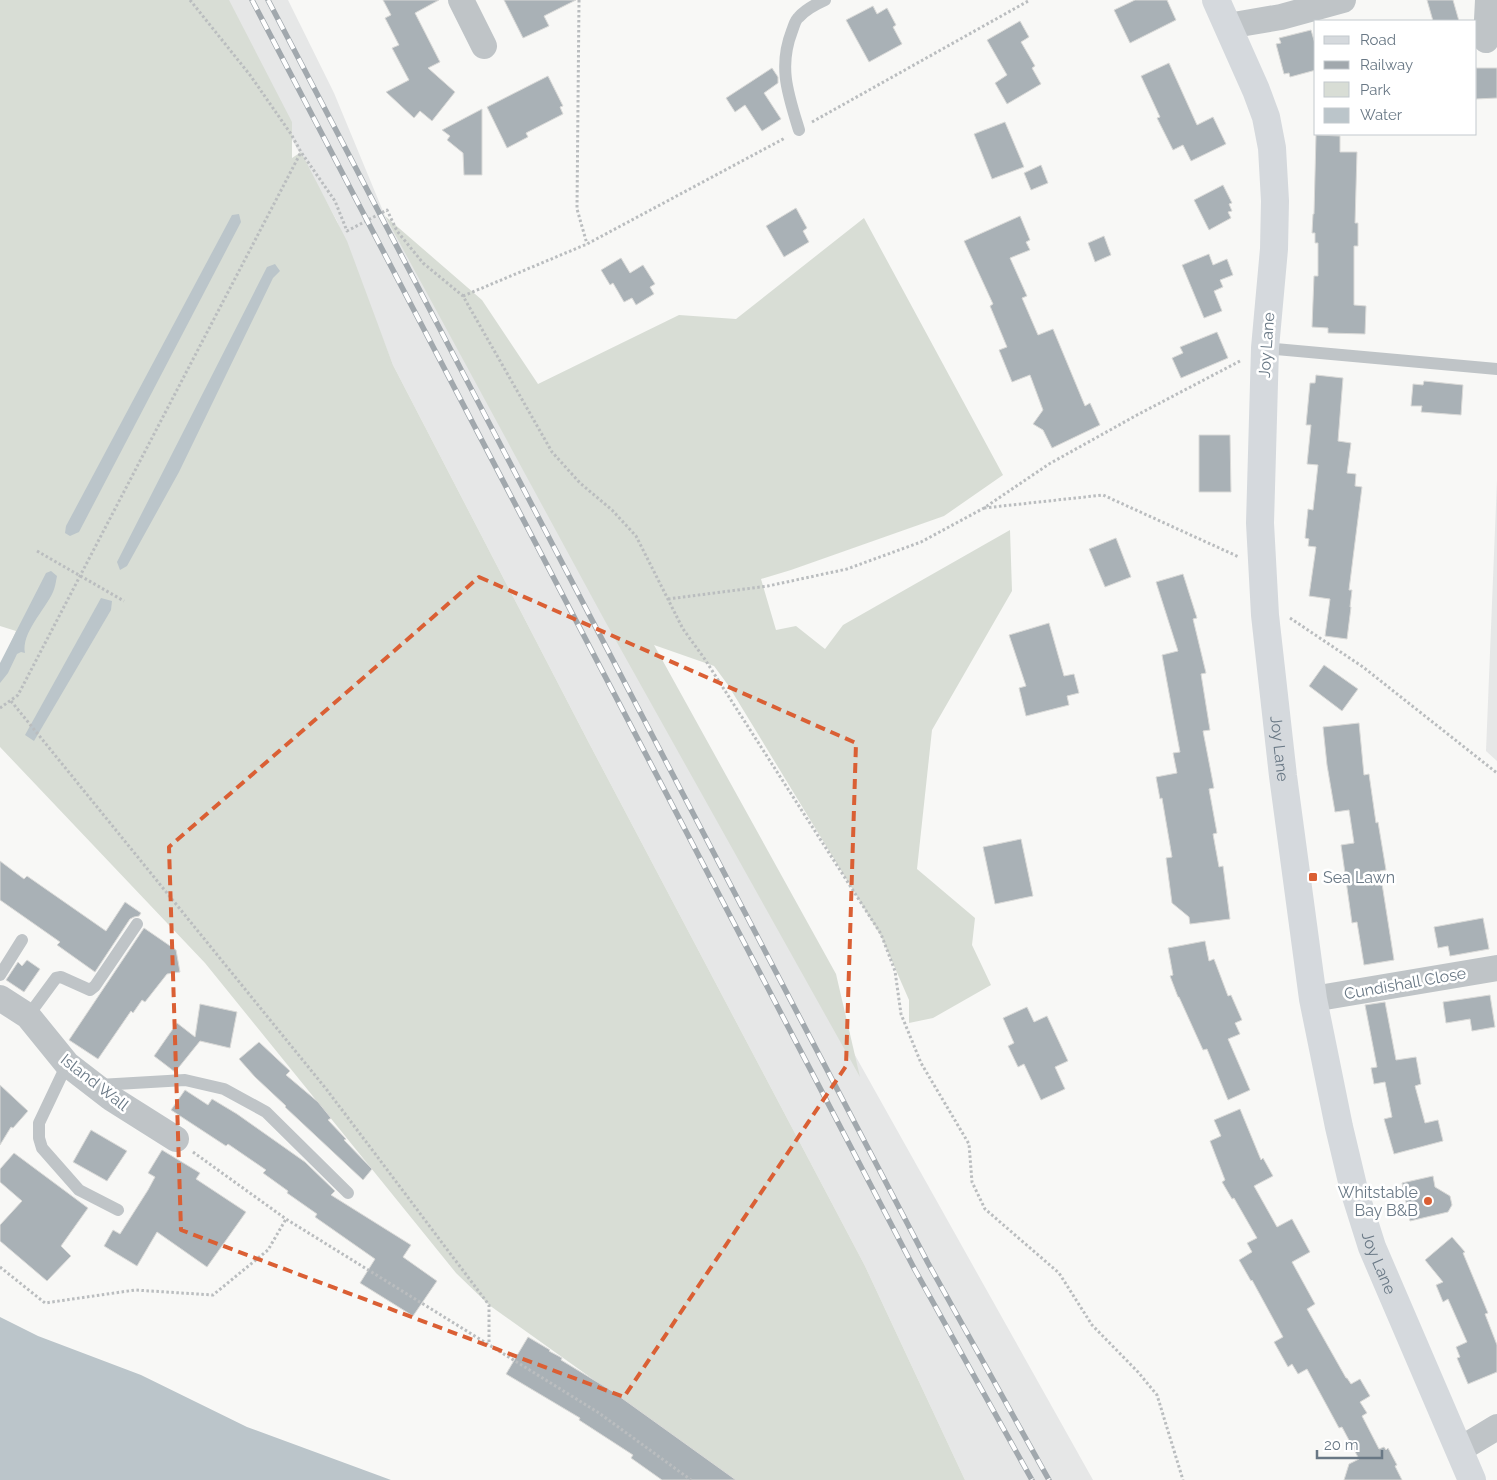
<svg xmlns="http://www.w3.org/2000/svg" width="1497" height="1480" font-family="Raleway,sans-serif">
  <style>
    .built { fill: #e6e7e7 }
    .green { fill: #d8ddd5 }
    .water { fill: #bbc5ca }
    .building { fill: #a9b1b6; stroke: #dadad8 }
    .lines { fill: none; stroke-linecap: round; stroke-linejoin: round }
    .path { stroke: #babdbf; stroke-width: 3; stroke-dasharray: 2.5 2.5; stroke-linecap: butt }
    .lane { stroke: #bfc4c7; stroke-width: 12 }
    .street { stroke: #bfc4c7; stroke-width: 26 }
    .secondary { stroke: #d5d9dd; stroke-width: 28 }
    .rail-casing { stroke: #a1a8ad; stroke-width: 5.5 }
    .rail { stroke: #fff; stroke-width: 4; stroke-dasharray: 11; stroke-linecap: butt }
    .marked { fill: none; stroke: #da5f34; stroke-width: 4; stroke-dasharray: 10 6; stroke-linejoin: round }
    .poi-dot { fill: #da5f34; stroke: #fff; stroke-width: 2 }
    .labels { text-anchor: middle; stroke-width: 5; stroke-linejoin: round; paint-order: stroke }
    .street-label { font-size: 16px; fill: #697885; stroke: #fff }
    .poi-label { font-size: 16px; fill: #697885; stroke: #fff; text-anchor: start }
  </style>
  <rect width="100%" height="100%" fill="#f8f8f6"/>
  <g class="built">
    <path d="M215,0H288L334,93L385,216L1093,1480H965L865,1266L589,743L393,365L337,221Z"/>
    <path d="M1497,480V761L1486,751Z"/>
  </g>
  <g class="green">
    <path d="M0,0H229L292,122V158L301,152L347,241L393,365L589,743L865,1266L965,1480H734L489,1305L456,1273L205,963L0,747V667L16,631L0,626Z"/>
    <path d="M385,216L482,300L538,384L679,315L736,319L864,218L1003,475L944,516L791,570L761,579L776,630L796,626L825,649L843,625L1010,530L1012,591L932,730L917,869L975,918L972,945L991,985L933,1018L909,1023V1000L881,936L728,685L714,666L654,645L836,974L860,1077L605,621Z"/>
  </g>
  <g class="water">
    <path d="M239,214L241,222L79,532L70,536L65,533L66,526L232,215Z"/>
    <path d="M275,264L280,271L273,278L179,472L127,566L120,570L117,562L267,267Z"/>
    <path d="M51,571L57,576C56,581 55,588 53,592C45,610 21,633 25,653L21,652L17,654L8,673L0,683V663L46,573Z"/>
    <path d="M101,598L112,601L111,610L34,741L25,735Z"/>
    <path d="M0,1317L38,1336L141,1375L247,1427L391,1480H0Z"/>
  </g>
  <g class="building">
    <path d="M383,0H439L415,13L440,62L428,68L455,92L432,121L420,111L414,118L386,92L409,80L392,48L399,45L385,18L391,15Z"/>
    <path d="M504,0H576L544,16L549,26L523,38Z"/>
    <path d="M1135,0H1167L1176,20L1130,43L1114,10Z"/>
    <path d="M1427,0H1453L1459,21H1433Z"/>
    <path d="M873,6L877,14L887,8L896,25L893,27L902,44L869,62L846,20Z"/>
    <path d="M1020,21L1029,37L1021,42L1035,66L1032,68L1041,84L1007,104L995,83L1007,75L987,40Z"/>
    <path d="M1311,30L1316,47V70L1290,77L1289,73L1284,74L1276,44L1281,43L1279,38Z"/>
    <path d="M1169,63L1197,125L1213,117L1226,144L1191,161L1183,145L1173,150L1157,118L1160,117L1141,76Z"/>
    <path d="M772,68L778,77V83L764,93L781,119L762,131L745,105L735,112L726,98Z"/>
    <path d="M1476,68H1497V98L1476,99Z"/>
    <path d="M548,76L563,106L560,107L563,114L526,133L528,137L507,148L487,107Z"/>
    <path d="M482,109V175H464L463,153L447,140L450,136L442,130Z"/>
    <path d="M1005,122L1024,167L992,179L974,134Z"/>
    <path d="M1316,135L1340,136V152H1357L1355,223H1358V246H1354V305L1366,306L1365,334L1328,333V328L1312,327L1314,276H1318V243H1315V233H1312L1313,214H1314Z"/>
    <path d="M1041,165L1048,183L1031,190L1024,173Z"/>
    <path d="M1223,185L1232,203L1229,204L1232,211L1228,212L1231,218L1209,230L1194,200Z"/>
    <path d="M796,208L807,228L803,231L809,242L784,257L766,226Z"/>
    <path d="M1020,216L1030,240L1026,242L1030,250L1010,258L1027,296L1022,298L1038,335L1053,329L1085,406L1090,403L1100,425L1052,448L1043,430L1033,424L1043,410L1030,375L1012,382L999,350L1007,347L990,306L993,304L964,241Z"/>
    <path d="M1104,236L1111,255L1095,262L1088,243Z"/>
    <path d="M1209,254L1213,265L1227,259L1233,275L1220,280L1223,287L1214,291L1222,311L1204,318L1182,265Z"/>
    <path d="M621,258L630,273L643,265L655,284L650,287L654,294L636,305L632,298L624,302L613,283L610,285L601,270Z"/>
    <path d="M1217,332L1228,358L1181,378L1172,358L1183,353L1180,347Z"/>
    <path d="M1316,375L1343,378L1338,441L1351,443L1347,473L1356,474L1355,486L1362,487L1353,558L1349,590H1352L1350,607H1351L1347,639L1325,636L1330,599L1309,596L1316,547L1308,546L1309,539L1305,538L1308,509L1313,510L1318,465L1307,464L1311,425H1306L1310,383H1315Z"/>
    <path d="M1424,381L1463,385L1461,415L1421,412L1422,406H1411L1413,384L1423,385Z"/>
    <path d="M1199,435H1230L1231,492H1199Z"/>
    <path d="M1116,538L1131,577L1105,587L1089,549Z"/>
    <path d="M1183,574L1197,618L1193,619L1206,673L1201,674L1210,730L1203,731L1214,788L1209,789L1217,833L1213,834L1219,867L1223,866L1230,919L1190,924L1189,917L1172,903L1166,858L1172,857L1162,798L1160,799L1156,777L1177,773L1173,753L1180,752L1162,655L1178,651L1156,582Z"/>
    <path d="M1049,623L1064,676L1074,674L1079,693L1067,696L1069,705L1026,716L1019,688L1026,686L1009,635Z"/>
    <path d="M1324,665L1358,689L1342,711L1309,686Z"/>
    <path d="M1359,723L1364,775L1369,774L1376,823L1378,822L1386,870L1380,871L1394,960L1364,965L1357,922L1352,923L1341,845L1354,843L1349,810L1335,812L1327,765L1323,727Z"/>
    <path d="M1021,839L1033,896L995,904L983,847Z"/>
    <path d="M0,861L24,879L27,876L106,931L125,902L141,913L139,916L134,917L130,919L95,972L57,945L60,942L0,900Z"/>
    <path d="M1483,918L1489,949L1450,956L1448,946L1438,948L1434,927Z"/>
    <path d="M144,928L176,950L180,972L167,974L145,1002L142,1000L133,1013L131,1011L98,1059L69,1040Z"/>
    <path d="M1205,941L1209,961L1214,959L1228,996L1231,995L1242,1020L1235,1023L1240,1034L1228,1039L1250,1090L1228,1100L1207,1049L1203,1050L1179,997H1178L1170,976L1173,975L1168,948Z"/>
    <path d="M27,960L40,969L24,992L6,980L18,962L22,966Z"/>
    <path d="M1490,995L1495,1027L1472,1031L1470,1019L1446,1023L1443,1002Z"/>
    <path d="M1385,1002L1396,1060L1416,1057L1421,1084L1415,1086L1425,1123L1438,1120L1443,1141L1394,1154L1384,1119L1392,1117L1385,1082L1374,1084L1371,1068L1377,1067L1365,1005Z"/>
    <path d="M200,1004L237,1012L230,1048L200,1041L175,1072L154,1056L177,1023L195,1037Z"/>
    <path d="M1027,1007L1034,1022L1047,1016L1068,1061L1055,1067L1065,1089L1041,1100L1024,1064L1018,1067L1008,1046L1014,1043L1003,1018Z"/>
    <path d="M259,1042L290,1071L286,1075L318,1102L331,1118L328,1120L346,1139L344,1140L372,1169L363,1180L285,1107L286,1106L255,1077L239,1059Z"/>
    <path d="M0,1085L28,1111L13,1128L11,1127L0,1145Z"/>
    <path d="M185,1090L208,1105L212,1099L237,1114L305,1162L335,1191L331,1195L411,1245L403,1257L437,1281L413,1316L360,1283L375,1259L315,1217L317,1214L287,1193L288,1191L263,1173L266,1170L228,1144L226,1146L171,1110Z"/>
    <path d="M1240,1109L1261,1160L1263,1158L1273,1176L1254,1186L1277,1227L1292,1219L1310,1252L1292,1262L1315,1304L1307,1309L1346,1378H1347L1351,1384L1360,1379L1370,1396L1360,1402L1367,1413L1362,1416L1379,1449L1384,1447L1386,1450L1388,1448L1397,1465L1395,1466L1402,1480H1344L1349,1464L1359,1459L1342,1427L1339,1428L1307,1369L1298,1374L1292,1364L1288,1367L1274,1342L1283,1337L1252,1280L1251,1281L1239,1260L1252,1252L1247,1243L1257,1238L1234,1198L1232,1199L1222,1182L1225,1180L1210,1141L1221,1136L1214,1120Z"/>
    <path d="M91,1130L127,1151L107,1181L73,1162Z"/>
    <path d="M162,1150L200,1173L196,1179L246,1212L207,1267L157,1232L137,1266L104,1246L113,1230L120,1234L148,1190L155,1177L148,1173Z"/>
    <path d="M14,1153L88,1208L61,1246L71,1256L47,1281L0,1241V1225L22,1201L0,1182V1169Z"/>
    <path d="M1433,1176L1435,1187L1450,1196L1452,1205L1448,1212L1410,1221L1402,1183Z"/>
    <path d="M1452,1237L1465,1252L1463,1253L1488,1313L1485,1314L1497,1345V1372L1468,1384L1457,1358L1460,1357L1456,1347L1467,1342L1448,1299L1443,1302L1436,1285L1443,1282L1425,1260Z"/>
    <path d="M528,1337L550,1350L549,1351L562,1358L561,1360L612,1391L736,1480H662L631,1458L633,1455L579,1420L580,1418L506,1374Z"/>
  </g>
  <g class="lines">
    <g class="path">
      <path d="M190,0L250,75L291,134L301,152L335,201L347,231L387,210L397,231L423,263L463,296L552,452L580,483L612,510L636,536L683,629L704,658L881,934L895,971L901,1014L921,1063L969,1144L972,1182L985,1209L1059,1273L1092,1325L1138,1372L1157,1395L1183,1480"/>
      <path d="M579,0L577,209L587,244"/>
      <path d="M812,122L1030,0"/>
      <path d="M463,296L587,244L785,138"/>
      <path d="M984,508L1103,495L1239,557"/>
      <path d="M37,551L124,601"/>
      <path d="M668,599L768,586L847,569L921,542L984,508L1049,464L1137,415L1240,361"/>
      <path d="M1290,618L1363,667L1497,773"/>
      <path d="M11,701L327,1090L489,1305V1343"/>
      <path d="M0,708L18,695L301,152"/>
      <path d="M193,1152L286,1219L599,1413L691,1480"/>
      <path d="M0,1267L45,1303L135,1290L213,1295L268,1250L286,1219"/>
    </g>
    <g class="lane">
      <path d="M799,130C788,94 778,67 792,31C794,26 795,20 799,17C806,9 816,4 825,0"/>
      <path d="M1265,348L1497,369"/>
      <path d="M0,975L22,940"/>
      <path d="M28,1016L56,978L61,977L90,990L95,986L137,924"/>
      <path d="M67,1064L39,1123V1138L42,1148L79,1190L118,1210"/>
      <path d="M99,1085L185,1080L224,1089L266,1112L348,1193"/>
    </g>
    <g class="street">
      <path d="M461,0L484,46"/>
      <path d="M1228,26L1281,17L1343,0"/>
      <path d="M1486,40L1488,0"/>
      <path d="M0,998L28,1016L67,1064L111,1098L176,1139"/>
      <path d="M1313,999L1497,968"/>
      <path d="M1459,1450L1497,1427"/>
    </g>
    <path class="secondary" id="s1" d="M1216,0L1256,90L1266,117L1272,148L1275,201L1274,249L1265,348L1260,523L1265,615L1283,776L1313,999L1339,1127L1354,1190L1372,1247L1472,1480"/>
    <g class="rail-casing">
      <g id="rail">
        <path d="M252,0L915,1270L1032,1480"/>
        <path d="M268,0L928,1263L1049,1480"/>
      </g>
    </g>
    <use href="#rail" class="rail"/>
  </g>
  <path class="marked" d="M479,577L856,743L846,1066L624,1397L181,1230L169,847Z"/>
  <g class="poi-dot">
    <rect x="1308" y="872" width="10" height="10" rx="2.5"/>
    <circle cx="1428" cy="1201" r="5"/>
  </g>
  <g class="labels">
    <g class="street-label">
      <text transform="translate(1266 345) rotate(-86)" y="6">Joy Lane</text>
      <text dy="6" stroke="none"><textPath href="#s1" startOffset="761">Joy Lane</textPath></text>
      <text transform="translate(1405 983) rotate(-10)" y="6">Cundishall Close</text>
      <text transform="translate(95 1082) rotate(38)" y="6">Island Wall</text>
      <text dy="6" stroke="none"><textPath href="#s1" startOffset="1286">Joy Lane</textPath></text>
    </g>
    <g class="poi-label">
      <text x="1323" y="883">Sea Lawn</text>
      <text x="1418" y="1198" text-anchor="end">Whitstable<tspan x="1418" dy="18">Bay B&amp;B</tspan></text>
    </g>
  </g>
  <rect x="1314" y="20" width="162" height="115" fill="#ffffff" stroke="#c3c9ce"/>
  <rect x="1324" y="36" width="25" height="8" fill="#d5d9dd" stroke="#c3c9ce"/>
  <text x="1360" y="45" font-size="15" fill="#697885">Road</text>
  <rect x="1324" y="61" width="25" height="8" fill="#a1a8ad" stroke="#c3c9ce"/>
  <text x="1360" y="70" font-size="15" fill="#697885">Railway</text>
  <rect x="1324" y="82" width="25" height="15" fill="#d8ddd5" stroke="#c3c9ce"/>
  <text x="1360" y="95" font-size="15" fill="#697885">Park</text>
  <rect x="1324" y="108" width="25" height="15" fill="#bbc5ca" stroke="#c3c9ce"/>
  <text x="1360" y="120" font-size="15" fill="#697885">Water</text>
  <path d="M1317 1450v8h65v-8" fill="none" stroke="#697885" stroke-width="2.5"/>
  <text x="1324" y="1450" font-size="15" fill="#697885" stroke="#ffffff" stroke-width="4" paint-order="stroke">20 m</text>
</svg>
